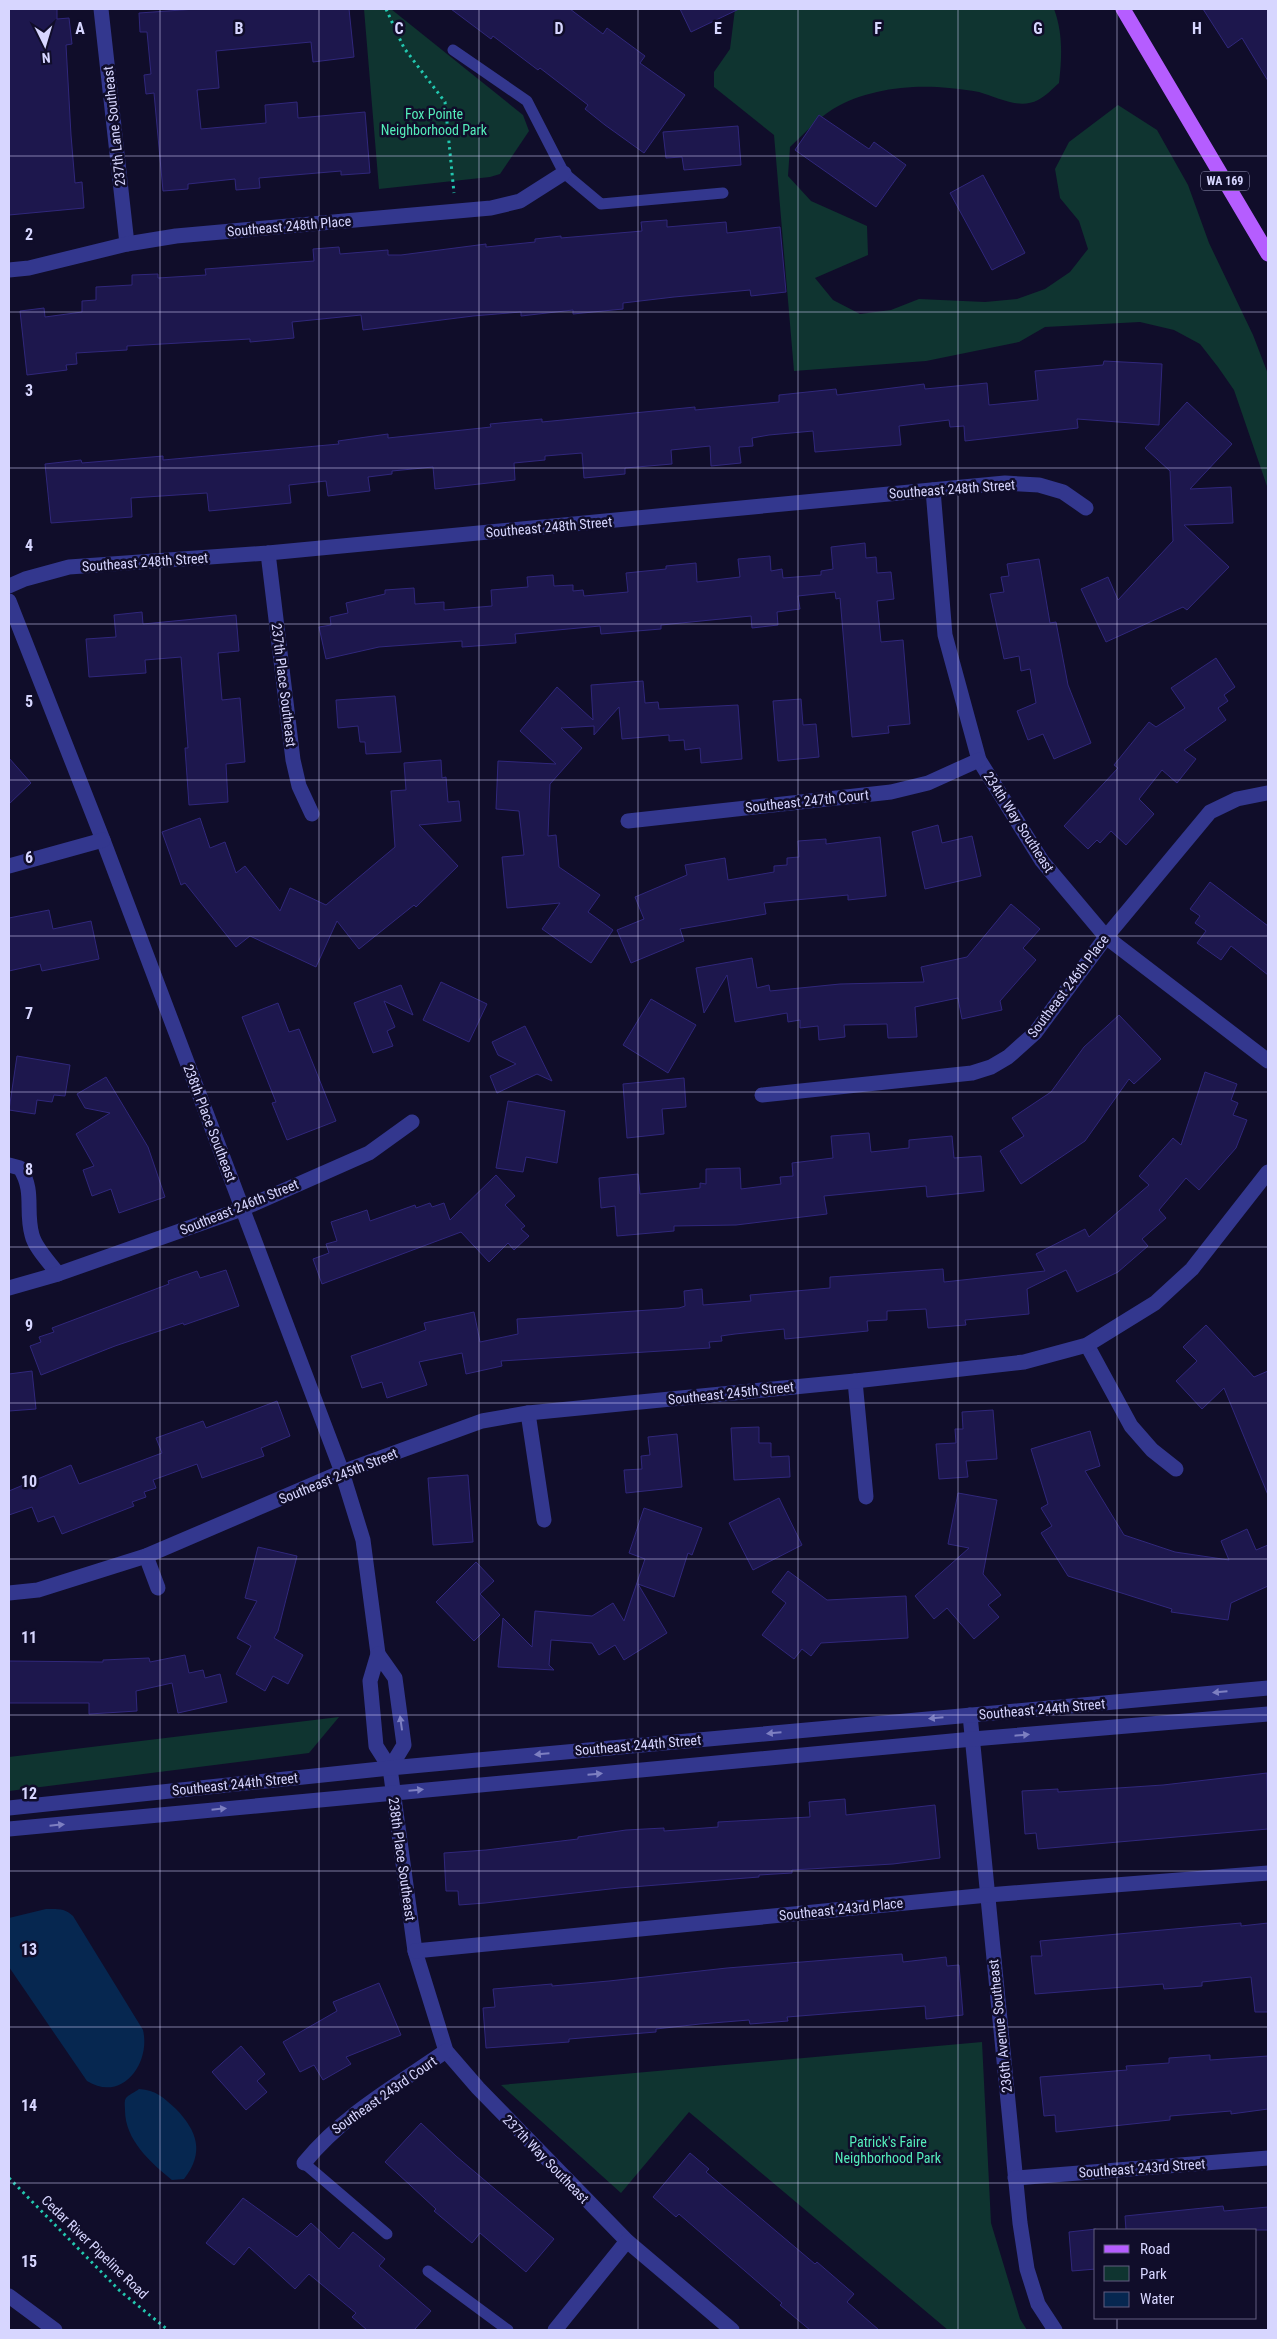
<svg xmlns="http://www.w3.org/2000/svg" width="1277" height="2339" font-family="'Roboto Condensed',sans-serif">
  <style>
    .green { fill: #0f3430 }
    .water { fill: #062750 }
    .building { fill: #1d174d; stroke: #30277b }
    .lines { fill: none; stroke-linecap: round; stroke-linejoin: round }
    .path { stroke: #22c7af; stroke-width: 3; stroke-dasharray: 2.5 4; stroke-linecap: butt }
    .lane { stroke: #33378e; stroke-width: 11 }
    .street { stroke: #33378e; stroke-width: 15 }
    .primary { stroke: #b55dff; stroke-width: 15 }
    .oneway { fill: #7d7fc1 }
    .grid { fill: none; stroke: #d7d6ff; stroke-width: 1; stroke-opacity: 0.55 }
    .labels { text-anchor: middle; stroke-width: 5; stroke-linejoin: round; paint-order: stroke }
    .shield { fill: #100d2a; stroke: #9b9abf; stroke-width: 1 }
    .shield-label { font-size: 12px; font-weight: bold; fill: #d7d6ff }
    .park-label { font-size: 14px; fill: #54edba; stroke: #100d2a }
    .street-label { font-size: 14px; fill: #d7d6ff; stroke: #100d2a }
    .grid-label { font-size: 16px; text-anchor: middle; font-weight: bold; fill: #d7d6ff; stroke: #100d2a; stroke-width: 5; stroke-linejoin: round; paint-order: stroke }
  </style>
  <rect width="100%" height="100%" fill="#100d2a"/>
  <g class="green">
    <path d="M364,9H391L523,115L529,131L500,174L490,177L379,189Z"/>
    <path d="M735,9H1054C1063,33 1062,57 1059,83C1053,88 1046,96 1038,100C1019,110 997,97 979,92C970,90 959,89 949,88C912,84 866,89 833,109C817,119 804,134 790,147L788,176L811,201L867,226L868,255L815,278L833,300L860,314L891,310L919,299L985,302L1017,299L1045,289L1070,272L1088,249L1079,221L1060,198L1055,169L1069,142L1118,105L1157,130L1188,185L1209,243L1253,335L1268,374V489L1234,390L1218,367L1200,344L1174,330L1140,322L1045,327L1019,342L926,361L794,371L774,135L714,87V72L730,49Z"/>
    <path d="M339,1717L309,1753L9,1791V1757Z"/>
    <path d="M982,2042L991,2223L1020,2319L1027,2330H948L689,2112L621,2193L501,2085Z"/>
  </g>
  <g class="water">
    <path d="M46,1909C57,1909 65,1908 73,1916L143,2030C151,2063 122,2103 87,2081L9,1967V1918Z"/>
    <path d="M139,2089C156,2090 164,2098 176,2109C197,2131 205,2152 184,2179L172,2180C150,2162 125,2140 125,2110C125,2106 124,2101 126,2098C128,2095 135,2092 139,2089Z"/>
  </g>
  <g class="building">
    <path d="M9,9H57V19L69,18L72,44L66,45L71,135L75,183L82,182L84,208L9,215Z"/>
    <path d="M196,9H349L354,57L313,62L311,42L216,51L219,88L197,90L201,129L266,123L265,105L297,102L298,118L365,112L370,173L341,175V171L259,178L260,188L236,190L235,179L188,184V189L163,191L154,93L146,94L144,75L151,74L147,32H140L139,13Z"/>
    <path d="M451,9H570L603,34L607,28L645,56L640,63L685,95L644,153L605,125L585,109L588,105L540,68L538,70L493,36L491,39Z"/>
    <path d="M680,9H739L691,32Z"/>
    <path d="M1203,9H1268V81L1242,38L1228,48Z"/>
    <path d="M819,115L869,149L874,142L906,165L876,207L795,150Z"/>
    <path d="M738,126L741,165L684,170L682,157L666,158L663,132Z"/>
    <path d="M983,175L1025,253L992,270L950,193Z"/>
    <path d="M667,220V227L726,222L727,233L780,227L786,292L751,296L750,290L674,297L623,303V309L573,314V310L521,316V312L473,316L363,330L361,315L292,322L294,338L250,342V339L127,346V350L76,353L77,364L66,365L67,370L27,375L20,311L44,308L45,317L82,312V301L96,300V287L132,285V275L158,274V278L206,275L205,269L314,261L313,249L339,247L340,254L388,250V255H401L486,244V247L535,242V239L561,236V238L642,231L641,222Z"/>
    <path d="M1104,361L1162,364L1159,425L1077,419L1078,428L965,441L964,426L950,427L949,420L899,426L901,445L815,452L813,431L769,435L752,438L753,446L739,447L741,463L711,466L710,446L671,450L672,464L625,468V474L584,478L582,453L545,456V460L514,463L515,480L435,489L433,467L392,471V474L368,477L370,491L328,496L326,481L289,485L291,503L209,511L207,493L131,498L132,517L51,523L45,464L81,460L82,463L163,456V460L339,444L338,441L388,434V438L491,427L490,424L542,419V422L695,407V410L779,402V395L836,389L837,395L924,384L925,389L987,383L989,405L1038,400L1035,371L1103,365Z"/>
    <path d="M1187,402L1232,444L1190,489L1231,487L1233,523L1184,525L1229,567L1187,610L1183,607L1106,642L1081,589L1108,577L1118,600L1173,541L1170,471L1145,448Z"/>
    <path d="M865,543L866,558L876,557L877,573L891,572L894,599L877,601L881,642L903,640L910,724L888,726L889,733L852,737L840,598L836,599L835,592L798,596L800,609L777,612L778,625L752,628L751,616L661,625V629L601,634L600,626L515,634L516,643L462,647V641L379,647L326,659L319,627L331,625L330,617L348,613L346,603L385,594V590L414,588L415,604L444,602V610L492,606L491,590L528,587L527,577L553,575L554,586L573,585V591L583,590L584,596L628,592L626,573L666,569V566L696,563L697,582L740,577L738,559L770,556L771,571L782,569L783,578L821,575V571L833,569L831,547Z"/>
    <path d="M1039,559L1050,623L1056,622L1068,685L1091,743L1054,759L1043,734L1028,740L1017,711L1036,703L1030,669L1021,671L1019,656L1004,659L990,594L1004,592L1001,577L1009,576L1007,564Z"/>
    <path d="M142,612L143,624L236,615L239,651L218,653L222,700L240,698L245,762L226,764L228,802L189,805L185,748H188L181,657L145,660L146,673L89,677L86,639L116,637L114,615Z"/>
    <path d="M1216,658L1235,687L1224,695L1228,701L1218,708L1226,720L1184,750L1196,759L1177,783L1162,770L1139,799L1154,814L1126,845L1111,831L1100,843L1097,840L1088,849L1064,826L1118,768L1114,765L1149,722L1156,727L1185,708L1171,688Z"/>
    <path d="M643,681L645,703L658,702L659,709L738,705L742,759L701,763L700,748L685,750L684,740L669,741V735L622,739L619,707L594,735V726L561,728L582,748L550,784L548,836L556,835L559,867L600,895L588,912L613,930L591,963L542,929L560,903L507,908L502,857L524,855L519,811L496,809L498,761L556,764L520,731L557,687L593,720L591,685Z"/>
    <path d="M395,696L401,752L366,754L365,742H360L358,726L338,728L336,700Z"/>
    <path d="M801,699L803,725L816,724L819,757L778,761L773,701Z"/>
    <path d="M9,758L31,783L9,804Z"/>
    <path d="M441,760L442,778L446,777L448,802L459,801L461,821L419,825L458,866L416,907L414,905L359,949L337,921L316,967L250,936L236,947L185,883L181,885L162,832L200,818L210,848L225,842L236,873L245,866L280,911L290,888L326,905L395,847L391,791L406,790L404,763Z"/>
    <path d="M938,825L942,843L972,836L981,876L925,889L912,832Z"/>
    <path d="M880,837L886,896L848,900V895L764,903L766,914L680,929L684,941L631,963L617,930L644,919L635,897L687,875L685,865L725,858L728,880L774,872V866L787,865V858L799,857L798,841L826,839V844Z"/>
    <path d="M1210,882L1268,926V975L1231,946L1221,960L1197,943L1206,931L1195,923L1200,916L1190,909Z"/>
    <path d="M1011,904L1040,929L1023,948L1036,960L1000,1001L1002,1010L962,1019L958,998L915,1007L917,1037L888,1038L887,1024L844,1025L845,1037L819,1040L818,1026L800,1028V1020L788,1022L787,1013L735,1022L727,975L704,1013L696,968L752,958L757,988L769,985L770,991L840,984L924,982L921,967L967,957Z"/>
    <path d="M49,910L53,929L91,921L99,959L42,971L40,964L9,971V918Z"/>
    <path d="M441,982L487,1004L469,1042L423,1020Z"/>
    <path d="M401,985L413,1015L384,1001L395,1027L387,1031L393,1046L373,1053L354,1003Z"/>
    <path d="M651,999L696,1025L668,1073L623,1045Z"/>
    <path d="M278,1003L289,1032L299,1029L336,1121L287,1140L272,1103L276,1102L242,1017Z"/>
    <path d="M1119,1015L1161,1059L1134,1084L1129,1079L1085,1141L1021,1184L1000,1151L1024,1136L1012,1118L1051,1092L1084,1047Z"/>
    <path d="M525,1026L552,1081L537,1074L497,1093L490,1076L516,1064L498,1055L492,1042Z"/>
    <path d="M17,1056L70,1065L65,1096L54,1095L52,1102L37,1100L35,1114L9,1110Z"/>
    <path d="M1205,1072L1237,1084L1231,1100L1238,1103L1233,1115L1247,1120L1236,1148L1199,1190L1186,1178L1159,1210L1166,1218L1142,1239L1148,1246L1118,1272L1077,1292L1066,1270L1027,1289L1029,1314L965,1320L966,1325L928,1328L926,1309L887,1311V1320L867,1321L868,1331L785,1339L784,1329L735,1334L721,1336L722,1341L709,1342L710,1348L501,1361L502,1366L466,1374L462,1353L419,1362L427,1385L387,1398L382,1382L362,1388L351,1356L426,1330L424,1323L474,1312L480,1342L518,1334L517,1319L679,1308L685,1306L684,1291L702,1289L703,1305L751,1301L750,1295L830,1288V1277L943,1269L944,1282L1045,1271L1036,1254L1085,1229L1089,1237L1149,1185L1139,1176L1173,1138L1181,1145Z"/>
    <path d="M106,1077L148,1147L165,1197L119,1213L111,1189L92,1196L83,1170L94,1166L76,1134L110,1113L85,1108L77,1094Z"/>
    <path d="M684,1078L686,1107L662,1109L664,1134L627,1138L623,1084Z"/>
    <path d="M508,1101L565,1111L557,1163L526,1157L523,1172L496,1168Z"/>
    <path d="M869,1133L871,1152L909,1148V1140L952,1136L954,1158L981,1156L984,1191L927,1197L926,1186L824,1196L827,1214L736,1225L674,1226V1231L617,1236L615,1206L601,1208L599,1178L638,1174L640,1194L700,1188V1183L706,1184V1169L740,1168L741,1189L781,1184L780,1177L793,1176L792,1163L833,1158L831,1136Z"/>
    <path d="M496,1175L515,1196L505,1205L525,1226L521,1229L529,1236L514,1250L508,1243L489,1262L461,1232L322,1284L313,1259L329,1253L326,1244L337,1241L331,1222L367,1210L370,1221L415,1205L416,1208L430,1203L432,1207L444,1203L450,1220Z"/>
    <path d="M226,1270L239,1306L184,1325L183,1323L115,1346L41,1375L30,1346L41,1342L39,1337L54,1332L52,1328L169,1284L168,1281L197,1271L200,1278Z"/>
    <path d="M1206,1325L1254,1377L1268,1371V1495L1224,1388L1202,1409L1176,1381L1197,1361L1183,1347Z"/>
    <path d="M32,1371L36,1409L9,1411V1374Z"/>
    <path d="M277,1401L290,1436L261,1448L264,1456L202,1478L197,1464L153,1480L156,1488L144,1492L146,1497L132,1502L134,1506L62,1534L54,1516L38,1522L32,1507L9,1515V1491L71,1465L79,1484L162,1453L156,1438L203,1421L206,1428Z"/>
    <path d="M993,1410L997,1459L966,1461L968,1477L939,1479L936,1444L956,1443L955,1429H963L962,1412Z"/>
    <path d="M759,1427V1443H771V1457L789,1456L790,1477L734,1480L731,1428Z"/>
    <path d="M1090,1431L1100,1466L1085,1471L1124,1535L1175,1552L1229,1560L1221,1541L1247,1529L1256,1550L1268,1545V1586L1231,1603L1228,1620L1171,1612L1172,1609L1068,1576L1041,1533L1052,1526L1041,1508L1048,1504L1031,1449Z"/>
    <path d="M677,1434L682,1487L626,1493L624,1470L642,1469L641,1456L650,1455L648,1437Z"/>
    <path d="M468,1475L473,1542L433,1545L428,1478Z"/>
    <path d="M958,1493L997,1500L983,1574L1001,1595L988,1605L999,1617L974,1639L947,1608L934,1619L915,1596L969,1548L948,1544Z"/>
    <path d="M779,1498L802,1545L753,1570L729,1523Z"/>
    <path d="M644,1508L702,1528L692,1555L688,1553L674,1597L638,1584L667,1633L624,1660L615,1645L599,1655L592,1643L551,1640L549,1665L554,1670L498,1667L503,1618L532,1647L535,1611L592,1616L613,1603L624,1621L645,1559L629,1553Z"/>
    <path d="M258,1547L297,1556L278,1631L274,1638L303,1655L288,1684L273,1676L265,1691L236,1674L251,1646L237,1638L257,1601L245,1598Z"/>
    <path d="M476,1562L494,1581L480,1594L500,1615L474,1641L436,1602Z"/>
    <path d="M788,1571L827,1600L906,1596L908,1638L821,1643L811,1656L802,1649L794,1659L762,1635L786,1603L772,1592Z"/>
    <path d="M185,1655L189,1673L203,1670L205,1678L220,1674L227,1702L178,1713L172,1683L136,1691L137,1711L89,1714V1703H9V1661L103,1662V1660L149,1658L150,1662Z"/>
    <path d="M1267,1773L1268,1829L1038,1849L1036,1833L1025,1834L1022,1791L1058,1789V1792L1163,1785Z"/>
    <path d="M845,1799L846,1815L935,1805L940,1858L893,1864L792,1870V1873L759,1875V1877L619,1888L485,1903L459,1905L458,1891H446L444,1853L486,1850L578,1839V1837L626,1830L664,1828V1831L718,1827V1822L810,1817L809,1802Z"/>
    <path d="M1241,1923V1926L1268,1923V2012H1255L1251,1977L1202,1982V1986L1164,1989L1163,1984L1035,1994L1031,1956H1042L1040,1941Z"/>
    <path d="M902,1954L903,1962L946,1957L947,1966L959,1965L963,2015L926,2019L925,2006L787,2017L788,2021L750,2024L749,2020L700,2024L656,2029V2032L569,2039V2042L486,2048L483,2008L495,2007L493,1989L552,1984V1986L609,1981L727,1968Z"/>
    <path d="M379,1983L401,2035L346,2057L351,2064L323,2080L314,2065L300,2072L283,2042L337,2011L333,2002Z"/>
    <path d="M241,2046L265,2074L257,2081L267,2092L246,2110L212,2072Z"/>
    <path d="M1210,2055V2060L1268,2056V2109L1231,2114V2111L1170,2116V2120L1056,2132L1055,2115L1044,2116L1040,2077L1127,2070L1126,2066L1169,2063V2058Z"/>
    <path d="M421,2123L456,2156L554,2239L526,2272L480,2233L472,2243L434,2211L436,2209L385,2162Z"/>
    <path d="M690,2153L709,2169L706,2172L815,2264L817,2262L854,2294L847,2302L879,2330H810L780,2305L782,2303L679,2214L676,2217L653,2197Z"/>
    <path d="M243,2198L297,2237L311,2223L339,2249L353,2232L385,2259L379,2266L431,2311L414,2330H367L352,2317L356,2313L309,2274L295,2289L249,2247L234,2265L206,2243Z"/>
    <path d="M1223,2206L1224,2211L1268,2207V2230H1126L1125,2216Z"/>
    <path d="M1096,2229V2269L1072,2271L1069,2232Z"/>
  </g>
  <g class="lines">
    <g class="path">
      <path d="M386,9L404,48L445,102L454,193"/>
      <path d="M9,2178L120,2291L168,2330"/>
    </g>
    <g class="lane">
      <path d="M453,50L527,101L564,173L601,204L723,193"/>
      <path d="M304,2163L387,2234"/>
      <path d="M428,2271L508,2330"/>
    </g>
    <g class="street">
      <path d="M101,9L127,244"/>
      <path d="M9,270L29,268L127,244L176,236L491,208L520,201L564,173"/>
      <path d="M933,490L945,635L979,760L1042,861L1106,937L1268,1061"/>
      <path d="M268,553L293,760L299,786L312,814"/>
      <path d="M9,586L25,579L69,567L268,553L1005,483L1039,485L1063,492L1086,508"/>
      <path d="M9,601L103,840L342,1472L363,1540L378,1654"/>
      <path d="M628,821L891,792L928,783L979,760"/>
      <path d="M9,866L103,840"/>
      <path d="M762,1095L972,1073L991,1067L1008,1057L1035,1033L1106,937L1210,812L1237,799L1267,793"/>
      <path d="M9,1165L20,1168C35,1192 25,1210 32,1235C35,1248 50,1263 58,1274"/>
      <path d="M9,1288L58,1274L242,1209L369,1153L412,1122"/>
      <path d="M1087,1345L1131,1426L1152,1450L1176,1469"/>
      <path d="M855,1381L866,1497"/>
      <path d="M528,1413L544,1520"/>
      <path d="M146,1556L158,1588"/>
      <path d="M9,1593L38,1590L146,1556L342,1472L482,1421L528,1413L855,1381L1024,1362L1087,1345L1155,1303L1192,1269L1268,1172"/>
      <path d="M970,1715L1020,2223L1027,2269L1038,2304L1055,2330"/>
      <path d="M390,1768L404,1745L395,1678L378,1654L370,1681L376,1746L390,1768L415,1951L446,2051L478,2088L627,2241L732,2330"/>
      <path d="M9,1808L390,1768L1268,1688"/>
      <path d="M9,1829L973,1739L1268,1714"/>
      <path d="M415,1951L988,1895L1268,1873"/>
      <path d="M304,2163C343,2115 395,2086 446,2051"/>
      <path d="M1015,2178L1268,2158"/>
      <path d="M9,2296L55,2330"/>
      <path d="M555,2330L627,2241"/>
    </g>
    <path class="primary" d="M1123,9L1268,254"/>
  </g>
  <defs><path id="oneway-solid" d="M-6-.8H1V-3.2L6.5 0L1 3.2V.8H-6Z" transform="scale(1.25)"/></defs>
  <g class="oneway">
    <use href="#oneway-solid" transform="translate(1220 1692) rotate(175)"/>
    <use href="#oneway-solid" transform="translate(936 1718) rotate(175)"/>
    <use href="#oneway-solid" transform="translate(401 1723) rotate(-98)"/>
    <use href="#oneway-solid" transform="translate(774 1733) rotate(175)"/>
    <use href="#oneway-solid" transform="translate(1022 1735) rotate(-5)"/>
    <use href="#oneway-solid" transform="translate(542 1754) rotate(175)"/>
    <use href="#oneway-solid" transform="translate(595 1774) rotate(-5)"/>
    <use href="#oneway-solid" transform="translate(416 1790) rotate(-5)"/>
    <use href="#oneway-solid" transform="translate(219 1809) rotate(-6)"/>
    <use href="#oneway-solid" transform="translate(57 1825) rotate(-6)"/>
  </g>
  <path class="grid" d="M160,9V2330M319,9V2330M479,9V2330M638,9V2330M798,9V2330M958,9V2330M1117,9V2230M9,156H1268M9,312H1268M9,468H1268M9,624H1268M9,780H1268M9,936H1268M9,1092H1268M9,1247H1268M9,1403H1268M9,1559H1268M9,1715H1268M9,1871H1268M9,2027H1268M9,2183H1268M1117,2318V2330"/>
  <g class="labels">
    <rect class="shield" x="1201" y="171.5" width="48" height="19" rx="4"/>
    <g class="shield-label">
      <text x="1225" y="185">WA 169</text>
    </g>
    <g class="park-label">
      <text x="434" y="119">Fox Pointe<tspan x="434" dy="16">Neighborhood Park</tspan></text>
      <text x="888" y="2147">Patrick's Faire<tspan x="888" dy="16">Neighborhood Park</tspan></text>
    </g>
    <g class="street-label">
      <text transform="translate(114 126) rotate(-96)" y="5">237th Lane Southeast</text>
      <text transform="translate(289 226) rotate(-5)" y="5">Southeast 248th Place</text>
      <text transform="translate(952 489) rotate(-4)" y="5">Southeast 248th Street</text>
      <text transform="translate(549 527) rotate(-5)" y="5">Southeast 248th Street</text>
      <text transform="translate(145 562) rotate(-4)" y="5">Southeast 248th Street</text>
      <text transform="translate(284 685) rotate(83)" y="5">237th Place Southeast</text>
      <text transform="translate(807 801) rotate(-6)" y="5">Southeast 247th Court</text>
      <text transform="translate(1019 822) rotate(57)" y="5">234th Way Southeast</text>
      <text transform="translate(1068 986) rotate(-53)" y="5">Southeast 246th Place</text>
      <text transform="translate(210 1123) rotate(69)" y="5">238th Place Southeast</text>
      <text transform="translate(239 1207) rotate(-22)" y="5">Southeast 246th Street</text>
      <text transform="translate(731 1393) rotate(-6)" y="5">Southeast 245th Street</text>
      <text transform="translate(338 1476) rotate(-22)" y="5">Southeast 245th Street</text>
      <text transform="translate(1042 1709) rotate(-5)" y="5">Southeast 244th Street</text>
      <text transform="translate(638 1745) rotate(-5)" y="5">Southeast 244th Street</text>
      <text transform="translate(235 1784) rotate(-6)" y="5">Southeast 244th Street</text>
      <text transform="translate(402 1859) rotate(82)" y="5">238th Place Southeast</text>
      <text transform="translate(841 1909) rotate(-6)" y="5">Southeast 243rd Place</text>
      <text transform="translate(1000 2026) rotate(-96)" y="5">236th Avenue Southeast</text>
      <text transform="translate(384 2095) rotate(-35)" y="5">Southeast 243rd Court</text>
      <text transform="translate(546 2159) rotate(46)" y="5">237th Way Southeast</text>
      <text transform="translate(1142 2168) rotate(-4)" y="5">Southeast 243rd Street</text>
      <text transform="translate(95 2247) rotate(44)" y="5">Cedar River Pipeline Road</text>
    </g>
  </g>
  <g class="grid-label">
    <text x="80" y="34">A</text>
    <text x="239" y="34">B</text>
    <text x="399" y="34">C</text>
    <text x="559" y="34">D</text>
    <text x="718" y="34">E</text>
    <text x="878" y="34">F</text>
    <text x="1038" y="34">G</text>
    <text x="1197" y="34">H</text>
    <text x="29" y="240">2</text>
    <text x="29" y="396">3</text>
    <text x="29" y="551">4</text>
    <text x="29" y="707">5</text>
    <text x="29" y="863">6</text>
    <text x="29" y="1019">7</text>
    <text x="29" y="1175">8</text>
    <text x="29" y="1331">9</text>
    <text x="29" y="1487">10</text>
    <text x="29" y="1643">11</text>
    <text x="29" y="1799">12</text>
    <text x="29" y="1955">13</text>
    <text x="29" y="2111">14</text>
    <text x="29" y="2267">15</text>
  </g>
  <rect width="1277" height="2339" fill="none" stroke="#d7d6ff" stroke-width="20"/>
  <rect x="1094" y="2229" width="162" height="90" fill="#100d2a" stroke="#605d7f"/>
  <rect x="1104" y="2245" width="25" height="8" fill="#b55dff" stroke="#605d7f"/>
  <text x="1140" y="2254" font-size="15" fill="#d7d6ff">Road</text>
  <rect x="1104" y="2266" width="25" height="15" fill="#0f3430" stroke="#605d7f"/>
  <text x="1140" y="2279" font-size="15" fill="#d7d6ff">Park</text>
  <rect x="1104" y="2292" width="25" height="15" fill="#062750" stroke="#605d7f"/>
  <text x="1140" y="2304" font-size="15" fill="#d7d6ff">Water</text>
  <g transform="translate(45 45) rotate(175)" stroke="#100d2a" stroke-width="4" paint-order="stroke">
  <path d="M0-4L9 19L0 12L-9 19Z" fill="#d7d6ff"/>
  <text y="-8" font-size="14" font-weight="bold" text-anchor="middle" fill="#d7d6ff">N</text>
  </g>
</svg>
